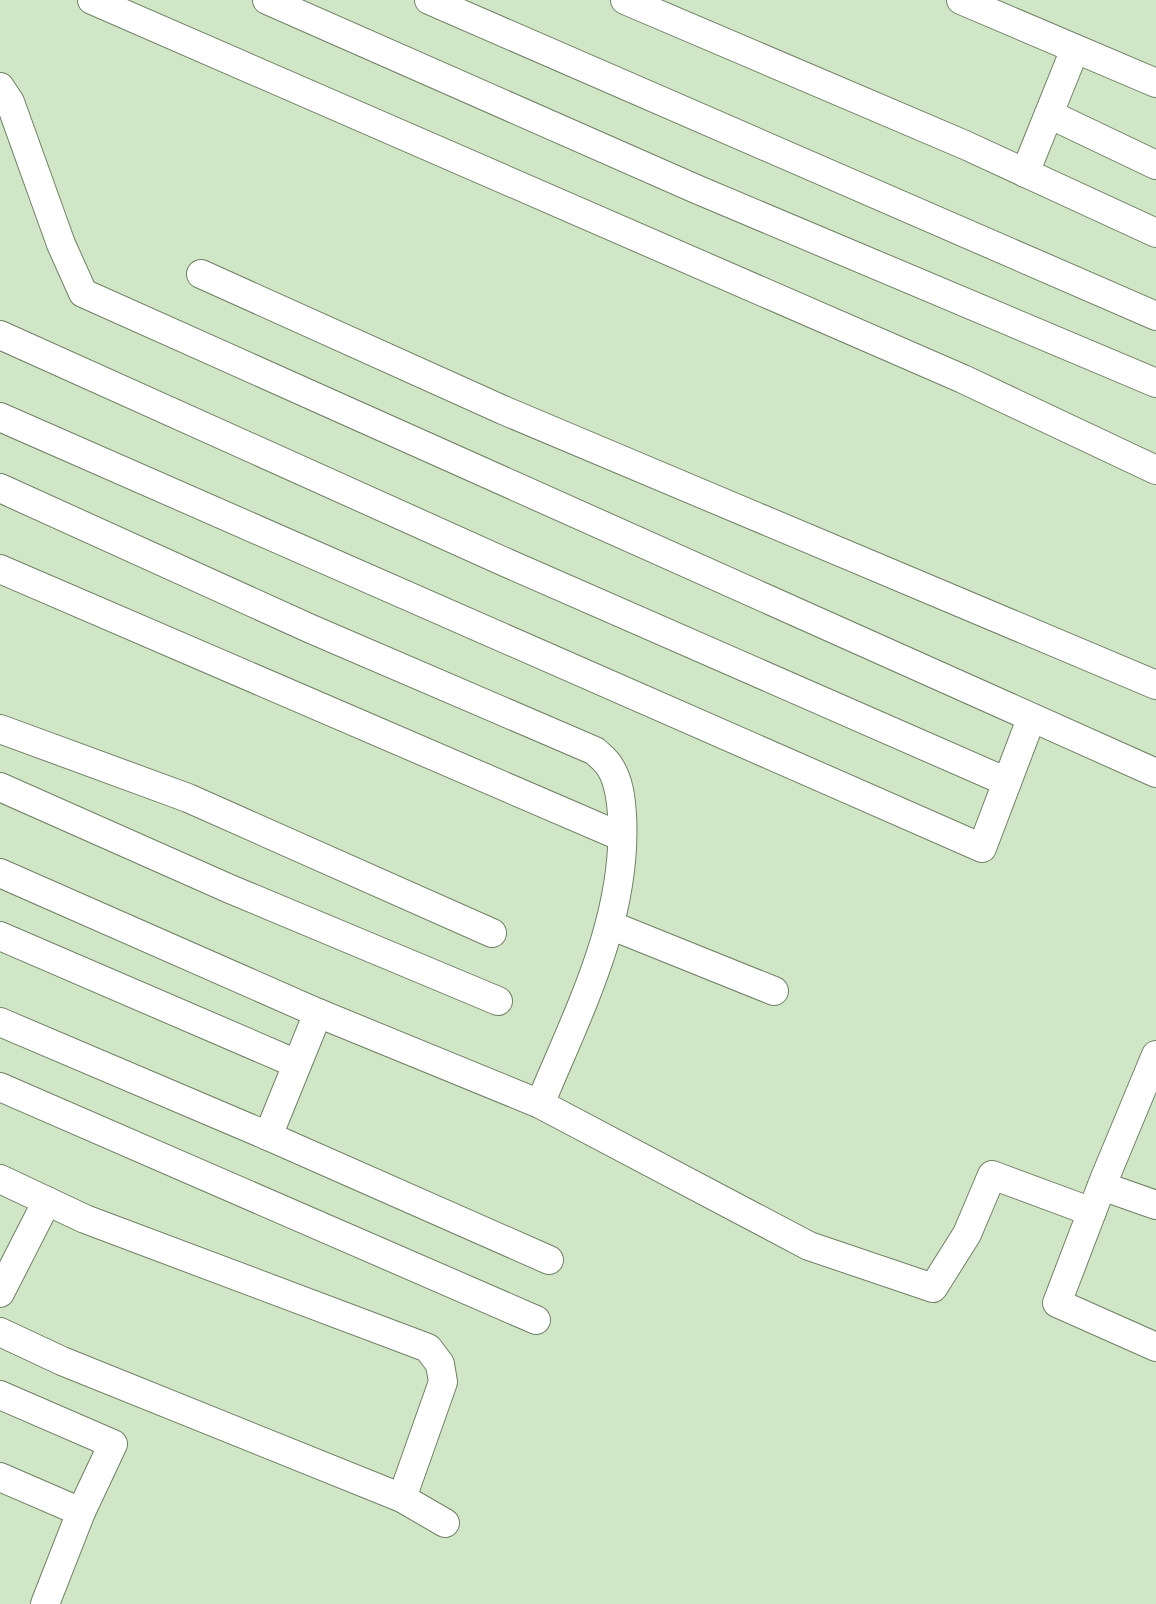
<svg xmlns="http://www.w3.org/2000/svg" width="1156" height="1604" font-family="Mulish,sans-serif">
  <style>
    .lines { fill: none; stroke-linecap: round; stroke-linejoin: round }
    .minor-casing { stroke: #6f8165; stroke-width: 30 }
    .minor { stroke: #fff; stroke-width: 28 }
  </style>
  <rect width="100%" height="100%" fill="#d1e6c6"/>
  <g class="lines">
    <g class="minor-casing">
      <g id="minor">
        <path d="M92,0L963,379L1156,470"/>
        <path d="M267,0L696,189L1156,383"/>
        <path d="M429,0L1156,316"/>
        <path d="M625,0L965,145L1156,233"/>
        <path d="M961,0L1156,83"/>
        <path d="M0,87L10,102L61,244L83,293L1156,773"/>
        <path d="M1049,114L1156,165"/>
        <path d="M1025,173L1075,49"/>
        <path d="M201,274L503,410L1156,685"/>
        <path d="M0,335L507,563L1007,782"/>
        <path d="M0,417L982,848L1031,719"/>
        <path d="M0,488L311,629L595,751C600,756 607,761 610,767C619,781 621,799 622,815C628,918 578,1012 540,1104"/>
        <path d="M0,569L622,837"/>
        <path d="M0,729L188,798L492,933"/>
        <path d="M0,787L230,889L498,1001"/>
        <path d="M0,873L318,1013L540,1104L809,1246L933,1288L967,1234L992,1175L1092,1212"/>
        <path d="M610,925L774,991"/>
        <path d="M0,936L297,1064"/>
        <path d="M318,1013L268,1136L549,1260"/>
        <path d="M0,1022L268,1136"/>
        <path d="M1156,1055L1104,1180L1057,1303L1156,1347"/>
        <path d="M0,1087L536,1320"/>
        <path d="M0,1179L85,1219L428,1348L440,1364L443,1382L402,1498"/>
        <path d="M1102,1186L1156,1205"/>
        <path d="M0,1293L47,1201"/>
        <path d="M0,1332L62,1361L402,1498L445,1523"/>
        <path d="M0,1395L113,1444L81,1512L45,1604"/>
        <path d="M0,1477L81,1512"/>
      </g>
    </g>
    <use href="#minor" class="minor"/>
  </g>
</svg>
